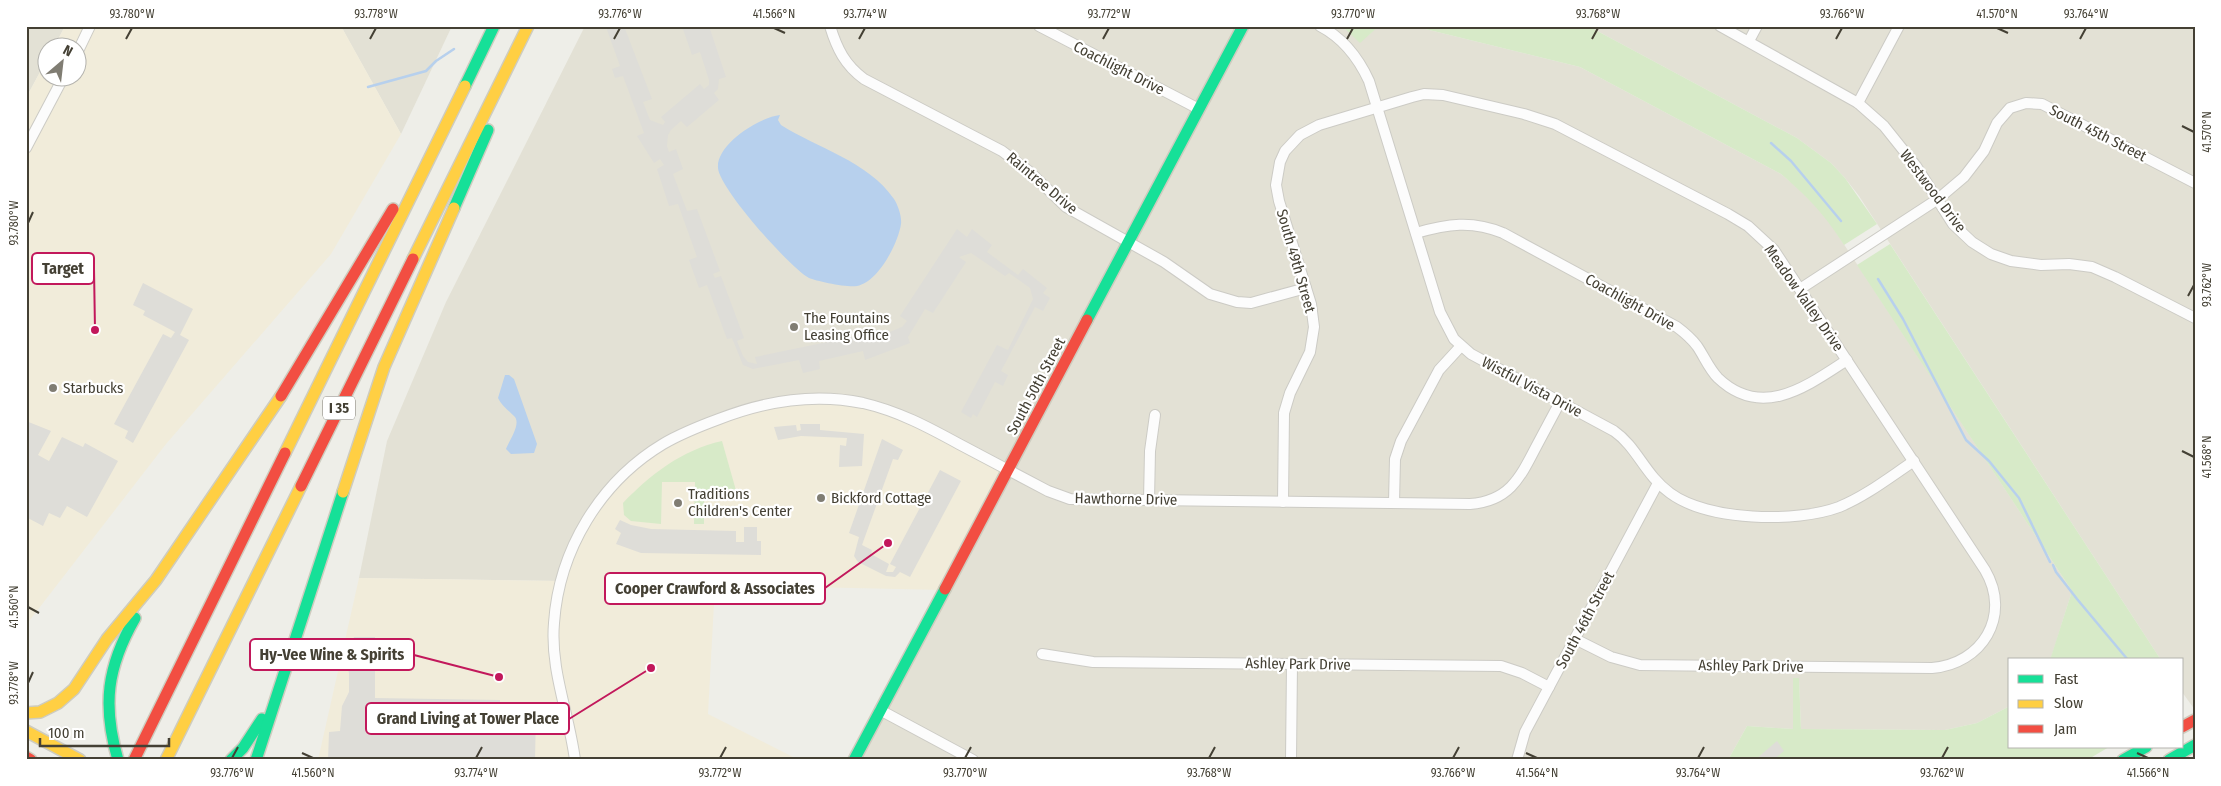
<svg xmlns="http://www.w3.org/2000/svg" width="2221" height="786" font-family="'Fira Sans Condensed',sans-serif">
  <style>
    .residential { fill: #e3e1d5 }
    .commercial { fill: #f1ecda }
    .green { fill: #d7eac8 }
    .parking { fill: #deddd8 }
    .water { fill: #b7d0ed }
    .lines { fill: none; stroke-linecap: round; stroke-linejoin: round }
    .stream { stroke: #b7d0ed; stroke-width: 2.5 }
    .street-casing { stroke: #cccbc5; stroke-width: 12 }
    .fast-casing { stroke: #ceccbf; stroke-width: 14 }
    .slow-casing { stroke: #ceccbf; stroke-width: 14 }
    .jam-casing { stroke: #ceccbf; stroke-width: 14 }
    .street { stroke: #fcfcfc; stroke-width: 10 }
    .fast { stroke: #16e098; stroke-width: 11 }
    .slow { stroke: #ffcf43; stroke-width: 11 }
    .jam { stroke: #f24e42; stroke-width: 11 }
    .ticks { fill: none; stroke: #444034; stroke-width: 2 }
    .poi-dot { fill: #807d73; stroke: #fff; stroke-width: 2 }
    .labels { text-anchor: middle; stroke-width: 4.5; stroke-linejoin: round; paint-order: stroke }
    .shield { fill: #fff; stroke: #7c7971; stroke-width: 1 }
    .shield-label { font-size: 14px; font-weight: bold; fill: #444034 }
    .street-label { font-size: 15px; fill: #444034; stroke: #fff }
    .poi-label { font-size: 15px; fill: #444034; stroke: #fff; text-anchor: start }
    .leader { fill: none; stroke: #c2185b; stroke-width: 2 }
    .callout-dot { fill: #c2185b; stroke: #fff; stroke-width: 2 }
    .callout { fill: #fff; stroke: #c2185b; stroke-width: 2 }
    .callout-label { font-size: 16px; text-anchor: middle; font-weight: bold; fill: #444034 }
    .neatline { fill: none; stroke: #444034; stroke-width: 2 }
    .ticks-label { font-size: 12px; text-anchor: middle; fill: #444034 }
  </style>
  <rect width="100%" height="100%" fill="#eeeee8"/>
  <g class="residential">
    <path d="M26,26H65L54,47L48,48L47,59L26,98Z"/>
    <path d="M341,26H452L401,134L348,39Z"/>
    <path d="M585,26H1342L1360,42L1379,26H1413L1580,67L1781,174L1804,193L1824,214L2072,591L2051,658L2050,660H2010V706L1977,723L1945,730L1801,729L1799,679L1794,678L1793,729L1747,726L1728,760H854L1008,470L561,581L359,578L387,441L446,302Z"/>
    <path d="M1588,26H2195V710L2182,692V660H2161L1859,196L1845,178L1831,163L1797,138Z"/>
  </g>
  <g class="commercial">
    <path d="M65,26H341L401,134L331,254L166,444L26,625V98L47,59L48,78H78V48L54,47Z"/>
    <path d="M802,399L883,408L1008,470L944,590L715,585L708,714L799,760H318L359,578L561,581L576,539L624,474L703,425Z"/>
  </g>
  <g class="green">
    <path d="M1342,26H1379L1360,43Z"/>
    <path d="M1413,26H1588L1797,138L1831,163L1845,178L1877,224L1844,245C1824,214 1810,199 1781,174L1580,67Z"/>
    <path d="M1890,244L2161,660H2050L2072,591L1857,265Z"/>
    <path d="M722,441L737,494H704V524H694L695,482H662L661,524L631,521L624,515L623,503C651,474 682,450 722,441Z"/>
    <path d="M1793,678H1799L1801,729L1945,730L1977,723L2010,706V747H2109L2087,760H1728L1747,726L1793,729Z"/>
  </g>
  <g class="parking">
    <path d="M624,26L652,99L643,102L650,120L663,125L665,122L661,117L700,84L704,89L709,85V80L700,52L692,55L682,26H709L726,77L719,79L718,89L714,93L719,100L687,127L681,121L671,130L668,135L667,146L669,152L676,149L683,169L673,174L687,211L697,209L720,271L713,274L715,278L721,276L744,338L737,341L743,356L748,362L757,364L755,357L866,334L868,341L902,327L907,321L900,316L957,229L967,237L972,229L992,245L987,252L1018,275L1023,269L1047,288L1043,293L1050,298L1043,311L1035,307L1001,371L1008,375L1003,386L995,382L977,417L973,414L971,418L961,412L997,345L1008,350L1033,299L1030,288L1009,273L1005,276L971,253L959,257L966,262L933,313L925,309L908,337L910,343L865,360L863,351L819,361L820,369L803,373L799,360L753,369L743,365L732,338L727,339L707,285L699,288L689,260L697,257L678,204L669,206L657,169L664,165L660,159L654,163L637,136L644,133L623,76L615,78L612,69L620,66L606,27Z"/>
    <path d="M143,283L193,309L180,335L189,340L133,443L125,438L128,431L114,424L163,334L171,338L175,332L143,315L145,311L133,305Z"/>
    <path d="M26,421L51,431L38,455L49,461L62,437L83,447L85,443L118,461L87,517L67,506L60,518L49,513L43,526L26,517Z"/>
    <path d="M800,424H820V430L864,434L862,466L839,467L840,445L846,446L847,438L801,436L778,440L774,427L796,425L797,431L801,430Z"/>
    <path d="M882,439L903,450L898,460L893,459L862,545L872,550L871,554L889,564L886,572H893L896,567L890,564L940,470L961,481L910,577L900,572L895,577L886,576L858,562L854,556L859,537L849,533Z"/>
    <path d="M620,520L631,525L651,529L736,531V542H744V527H757V541H761V555L641,553L616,544L621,533L615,529Z"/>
    <path d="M354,637H375V698L500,700V709L536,713L535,760H328L329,732L340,731L342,706L349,692V673L347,665Z"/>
    <path d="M1777,741L1784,751L1773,760H1755Z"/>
  </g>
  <g class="water">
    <path d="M780,115L778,120L781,125C817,148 868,161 894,199C898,205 902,217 901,224C898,244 878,282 857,286C848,288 816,281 809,278C790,268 719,188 718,168C716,144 760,117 780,115Z"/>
    <path d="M505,375H509L514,379L537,444L534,453L511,454L506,449C509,441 522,423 514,416C507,409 502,406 498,398Z"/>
  </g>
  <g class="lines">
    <g class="stream">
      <path d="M368,87L426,71L436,61L454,49"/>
      <path d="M1771,143L1791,161L1841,221"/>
      <path d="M1878,279L1903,319L1966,440L1989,461L2019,498L2050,562"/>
      <path d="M2053,565L2056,572L2077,599L2128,660"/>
    </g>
    <g class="street-casing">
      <g id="street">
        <path d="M830,26C837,49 845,65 864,79L1002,151L1030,172L1066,207L1164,262L1210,294L1237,302L1251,303L1306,288"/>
        <path d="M1039,26L1199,109"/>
        <path d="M1320,26C1343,38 1358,57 1369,81L1440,312L1454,339L1471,354L1614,431C1637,447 1645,475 1670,493C1708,521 1796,523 1839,507C1866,496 1890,477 1914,461"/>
        <path d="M1720,26L1858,103L1884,126L1916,166L1953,224L1972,242L1991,254L2011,261L2041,265L2069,264L2092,267L2115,277L2195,318"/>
        <path d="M1749,41L1757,26"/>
        <path d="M78,51L90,26"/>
        <path d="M1858,103L1899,26"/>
        <path d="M26,148L63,78"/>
        <path d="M1416,233C1447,224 1472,220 1503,233L1677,327C1685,333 1691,338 1697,346C1704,356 1709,369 1718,378C1762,420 1807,386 1847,360"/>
        <path d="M1800,289L1938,199L1964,177L1984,151L1997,123L2010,108L2026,103L2042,104L2195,183"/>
        <path d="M1149,500L1150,451L1155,415"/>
        <path d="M1283,502L1284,413L1290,393L1310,352L1314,327L1311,304L1279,201L1276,185L1280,162L1285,151L1300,135L1319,125L1412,97L1424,94L1443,95L1524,114L1555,124L1728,214L1748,226L1774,250L1985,570C2012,616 1982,664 1932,668L1640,665L1611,657L1575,639"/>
        <path d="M1394,503L1395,459L1401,441L1439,370L1461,346"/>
        <path d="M1042,654L1093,662L1501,666L1522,673L1549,687"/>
        <path d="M880,710L973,760"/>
        <path d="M575,760C569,713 550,670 554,623C559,550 600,482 663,444C680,434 700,426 719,419C765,401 814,393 863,403C898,411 928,427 959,444C989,460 1018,475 1048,491L1070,499L1470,504C1509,501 1520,478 1536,447C1544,432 1552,417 1560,402"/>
        <path d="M1291,760L1292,664"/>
        <path d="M1517,760L1525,732L1658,483"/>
      </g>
    </g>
    <g class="fast-casing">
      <g id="fast">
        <path d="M465,86L494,26"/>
        <path d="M454,208L488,130"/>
        <path d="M1087,320L1243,26"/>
        <path d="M118,760C102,705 107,667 135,618"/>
        <path d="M231,760L243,748L262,719"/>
        <path d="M256,760L343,492"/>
        <path d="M854,760L945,589"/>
        <path d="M2123,760L2146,747"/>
        <path d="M2169,760L2195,745"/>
      </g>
    </g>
    <g class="slow-casing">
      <g id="slow">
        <path d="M413,259L528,26"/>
        <path d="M285,453L465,86"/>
        <path d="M343,492L384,367L454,208"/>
        <path d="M26,713L40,712L58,703L74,689L107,639L156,580L281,396"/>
        <path d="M26,731L80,760"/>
        <path d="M166,760L301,486"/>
      </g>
    </g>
    <g class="jam-casing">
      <g id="jam">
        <path d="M281,396L393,209"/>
        <path d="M301,486L413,259"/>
        <path d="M945,589L1087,320"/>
        <path d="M2182,727L2195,720"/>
        <path d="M26,757L31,760"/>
        <path d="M134,760L285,453"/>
      </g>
    </g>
    <use href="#street" class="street"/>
    <use href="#fast" class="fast"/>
    <use href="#slow" class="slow"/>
    <use href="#jam" class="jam"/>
  </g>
  <path class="ticks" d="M774,28L785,33M1997,28L2008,33M126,39L132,28M370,39L376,28M614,39L620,28M859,39L865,28M1103,39L1109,28M1347,39L1353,28M1592,39L1598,28M1836,39L1842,28M2080,39L2086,28M2182,126L2194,132M28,223L33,212M2188,296L2194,285M2182,451L2194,457M28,607L39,613M28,683L33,672M302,753L313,758M1526,753L1537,758M2137,753L2148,758M232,758L238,747M476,758L482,747M720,758L726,747M965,758L971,747M1209,758L1215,747M1453,758L1459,747M1698,758L1704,747M1942,758L1948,747"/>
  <g class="poi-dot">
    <circle cx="794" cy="327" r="5"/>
    <circle cx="53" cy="388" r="5"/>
    <circle cx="821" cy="498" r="5"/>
    <circle cx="678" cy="503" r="5"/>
  </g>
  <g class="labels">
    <rect class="shield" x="323" y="396.5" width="32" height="23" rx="4"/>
    <g class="shield-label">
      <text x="339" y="413">I 35</text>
    </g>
    <g class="street-label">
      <text transform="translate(1119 68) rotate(27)" y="5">Coachlight Drive</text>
      <text transform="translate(2098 133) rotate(27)" y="5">South 45th Street</text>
      <text transform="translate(1042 183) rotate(40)" y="5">Raintree Drive</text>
      <text transform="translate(1933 191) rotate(53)" y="5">Westwood Drive</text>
      <text transform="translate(1296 261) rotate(74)" y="5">South 49th Street</text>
      <text transform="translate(1804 298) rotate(55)" y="5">Meadow Valley Drive</text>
      <text transform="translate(1630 302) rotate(29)" y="5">Coachlight Drive</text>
      <text transform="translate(1036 386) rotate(-62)" y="5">South 50th Street</text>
      <text transform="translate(1532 387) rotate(28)" y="5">Wistful Vista Drive</text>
      <text transform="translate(1126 499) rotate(1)" y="5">Hawthorne Drive</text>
      <text transform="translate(1585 620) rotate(-62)" y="5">South 46th Street</text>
      <text transform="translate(1298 664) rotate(1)" y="5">Ashley Park Drive</text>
      <text transform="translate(1751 666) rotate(1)" y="5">Ashley Park Drive</text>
    </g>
    <g class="poi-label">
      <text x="804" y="323">The Fountains<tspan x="804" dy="17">Leasing Office</tspan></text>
      <text x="63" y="393">Starbucks</text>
      <text x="688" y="499">Traditions<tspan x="688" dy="17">Children's Center</tspan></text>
      <text x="831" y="503">Bickford Cottage</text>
    </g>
  </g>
  <path class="leader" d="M95 330L94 269M888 543L825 588M499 677L414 655M651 668L569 719"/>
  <g class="callout-dot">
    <circle cx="95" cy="330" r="5"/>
    <circle cx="888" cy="543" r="5"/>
    <circle cx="499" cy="677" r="5"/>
    <circle cx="651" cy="668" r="5"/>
  </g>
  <g class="callout">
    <rect x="32" y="253" width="62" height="31" rx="5"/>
    <rect x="605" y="573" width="220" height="31" rx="5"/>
    <rect x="250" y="639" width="164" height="31" rx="5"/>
    <rect x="366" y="703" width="203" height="31" rx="5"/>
  </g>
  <g class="callout-label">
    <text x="63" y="274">Target</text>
    <text x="715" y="594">Cooper Crawford &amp; Associates</text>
    <text x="332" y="660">Hy-Vee Wine &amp; Spirits</text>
    <text x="468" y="724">Grand Living at Tower Place</text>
  </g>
  <rect width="2221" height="786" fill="none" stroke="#ffffff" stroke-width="55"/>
  <rect x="2008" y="658" width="175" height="90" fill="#ffffff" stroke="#b4b3ae"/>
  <rect x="2018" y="675" width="25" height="8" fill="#16e098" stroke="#b4b3ae"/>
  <text x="2054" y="684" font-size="15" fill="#444034">Fast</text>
  <rect x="2018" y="700" width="25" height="8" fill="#ffcf43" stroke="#b4b3ae"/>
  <text x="2054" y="708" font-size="15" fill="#444034">Slow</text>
  <rect x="2018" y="725" width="25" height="8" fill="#f24e42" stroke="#b4b3ae"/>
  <text x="2054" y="734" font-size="15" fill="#444034">Jam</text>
  <g transform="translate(62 62) rotate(28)"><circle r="24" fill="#ffffff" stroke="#b4b3ae"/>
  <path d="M0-4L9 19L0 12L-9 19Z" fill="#807d73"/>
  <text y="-8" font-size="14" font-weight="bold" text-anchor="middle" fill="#444034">N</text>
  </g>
  <path d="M40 738v8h129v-8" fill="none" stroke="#444034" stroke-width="2.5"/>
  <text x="48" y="738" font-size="15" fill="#444034" stroke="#ffffff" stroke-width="4" paint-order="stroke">100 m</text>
  <rect x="28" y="28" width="2166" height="730" class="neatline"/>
  <g class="ticks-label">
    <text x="132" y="18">93.780°W</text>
    <text x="376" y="18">93.778°W</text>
    <text x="620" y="18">93.776°W</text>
    <text x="774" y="18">41.566°N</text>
    <text x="865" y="18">93.774°W</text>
    <text x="1109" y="18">93.772°W</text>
    <text x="1353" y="18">93.770°W</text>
    <text x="1598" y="18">93.768°W</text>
    <text x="1842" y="18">93.766°W</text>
    <text x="1997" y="18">41.570°N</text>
    <text x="2086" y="18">93.764°W</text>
    <text transform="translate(2207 132) rotate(-90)" y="4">41.570°N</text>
    <text transform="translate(14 223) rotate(-90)" y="4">93.780°W</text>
    <text transform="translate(2207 285) rotate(-90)" y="4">93.762°W</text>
    <text transform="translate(2207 457) rotate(-90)" y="4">41.568°N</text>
    <text transform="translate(14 607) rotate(-90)" y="4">41.560°N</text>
    <text transform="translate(14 683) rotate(-90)" y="4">93.778°W</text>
    <text x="232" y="777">93.776°W</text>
    <text x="313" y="777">41.560°N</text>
    <text x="476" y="777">93.774°W</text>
    <text x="720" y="777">93.772°W</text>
    <text x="965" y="777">93.770°W</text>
    <text x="1209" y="777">93.768°W</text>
    <text x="1453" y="777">93.766°W</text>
    <text x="1537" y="777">41.564°N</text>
    <text x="1698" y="777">93.764°W</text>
    <text x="1942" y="777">93.762°W</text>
    <text x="2148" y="777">41.566°N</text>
  </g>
</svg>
